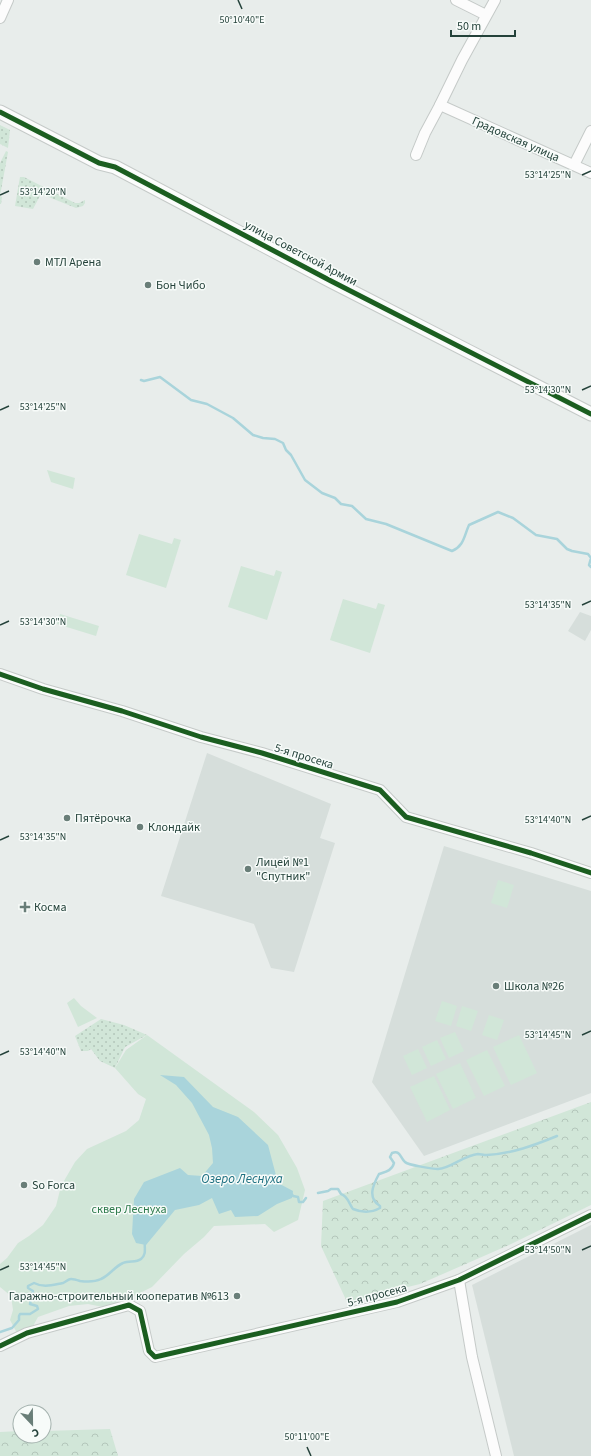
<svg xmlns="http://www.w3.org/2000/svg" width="591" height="1456" font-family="'Source Sans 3',sans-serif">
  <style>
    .built { fill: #d6dedb }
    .grass { fill: url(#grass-dots) }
    .forest { fill: url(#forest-crowns) }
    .park { fill: #d1e6d8 }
    .water { fill: #a9d4db }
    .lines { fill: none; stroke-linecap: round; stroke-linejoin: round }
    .stream { stroke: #a9d4db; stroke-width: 2.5 }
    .minor-casing { stroke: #c5cac8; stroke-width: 12 }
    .tertiary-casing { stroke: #c5cac8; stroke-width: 15 }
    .minor { stroke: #fcfcfc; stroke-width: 10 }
    .tertiary { stroke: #fcfcfc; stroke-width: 13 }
    .cycleway-casing { stroke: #f7fbf9; stroke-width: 8 }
    .cycleway { stroke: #1b5e20; stroke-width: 5 }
    .ticks { fill: none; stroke: #24423a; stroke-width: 1.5 }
    .poi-dot { fill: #697e78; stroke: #f7fbf9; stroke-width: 1.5 }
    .labels { text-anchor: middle; stroke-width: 3; stroke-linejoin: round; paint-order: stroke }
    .street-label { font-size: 12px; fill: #24423a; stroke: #f7fbf9 }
    .poi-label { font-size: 12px; fill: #24423a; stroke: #f7fbf9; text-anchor: start }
    .park-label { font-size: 12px; fill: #2d7a4b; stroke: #f7fbf9 }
    .water-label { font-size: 13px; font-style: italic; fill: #1c6f80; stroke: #f7fbf9 }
    .ticks-label { font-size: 10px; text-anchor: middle; fill: #24423a; stroke: #f7fbf9; stroke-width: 3; stroke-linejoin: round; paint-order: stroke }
  </style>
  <defs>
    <pattern id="grass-dots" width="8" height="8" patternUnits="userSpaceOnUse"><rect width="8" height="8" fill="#d1e6d8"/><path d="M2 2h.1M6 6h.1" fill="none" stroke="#b3c6ba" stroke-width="1.8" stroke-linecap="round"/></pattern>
    <pattern id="forest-crowns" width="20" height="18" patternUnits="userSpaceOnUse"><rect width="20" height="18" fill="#d1e6d8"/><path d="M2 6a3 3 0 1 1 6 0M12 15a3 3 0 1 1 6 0" fill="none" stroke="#b3c6ba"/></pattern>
  </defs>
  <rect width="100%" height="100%" fill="#e8edeb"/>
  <g class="built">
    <path d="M580,612L591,616V630L585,641L568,631Z"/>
    <path d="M207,753L331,804L320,838L335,843L294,972L271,968L254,924L161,896Z"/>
    <path d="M444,846L591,891V1093L424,1156L372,1082Z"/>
    <path d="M591,1225V1456H514L472,1285Z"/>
  </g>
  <g class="grass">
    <path d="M0,125L10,130L8,148L0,144Z"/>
    <path d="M6,151L8,152L0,196L2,197L1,204H0V163Z"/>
    <path d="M20,177H24L75,203H79L85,200V203L83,206L76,208L41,194L33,209L15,206Z"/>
    <path d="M101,1019L124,1025L147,1035L125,1047L115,1068L100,1061L91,1049L88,1051H81L75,1036Z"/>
  </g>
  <g class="forest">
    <path d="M591,1102V1205L509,1245L420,1284L347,1302L321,1246L323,1201Z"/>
    <path d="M110,1429L118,1456H0V1432L20,1431V1436H44V1431Z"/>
  </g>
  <g class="park">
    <path d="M47,470L75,478L73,489L51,482Z"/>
    <path d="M139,534L172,544L174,538L181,540L166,588L126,575Z"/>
    <path d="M241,566L274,576L276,570L282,572L267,620L228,607Z"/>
    <path d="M343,599L376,609L378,603L385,605L370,653L330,640Z"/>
    <path d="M60,614L99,626L96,636L57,624Z"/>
    <path d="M498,880L514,885L507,908L491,903Z"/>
    <path d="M74,998L81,1006L97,1018L78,1027L67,1003Z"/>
    <path d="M442,1001L457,1006L451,1026L435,1021Z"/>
    <path d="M462,1006L478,1011L471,1031L456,1026Z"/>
    <path d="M489,1015L504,1020L497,1040L482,1035Z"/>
    <path d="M455,1032L464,1051L449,1058L440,1038Z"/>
    <path d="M147,1035L254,1112L278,1135L297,1168L305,1190L298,1220L274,1232L265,1224L214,1226L204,1237L184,1254L152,1287L128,1299L113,1309L88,1304L69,1306L38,1317L32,1328L18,1335L10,1320L13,1310L11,1296L0,1287V1264L7,1258L18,1243L29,1236L43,1225L56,1206L61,1186L75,1162L87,1149L126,1131L139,1120L146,1099L138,1094L115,1068L126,1050Z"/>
    <path d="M519,1035L537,1073L511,1085L493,1047Z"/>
    <path d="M437,1040L446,1059L431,1066L422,1047Z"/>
    <path d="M418,1049L427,1068L412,1075L403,1056Z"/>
    <path d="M487,1050L505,1086L484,1096L466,1060Z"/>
    <path d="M460,1063L476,1098L453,1109L436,1074Z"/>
    <path d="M434,1076L450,1110L427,1122L410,1087Z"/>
  </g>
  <path class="water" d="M160,1075L184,1077L213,1107L238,1117L268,1145L278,1183L293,1191L292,1198L277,1204L258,1216L235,1217L231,1210L219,1214L212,1198L199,1205L175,1210L146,1245L136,1243L132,1234L134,1199L144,1182L180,1168L188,1175L202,1176L213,1163L212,1148L209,1135L192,1103L176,1085Z"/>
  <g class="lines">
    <g class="stream">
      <path d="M141,380L144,381L160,377L191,400L207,404L233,418L253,435L263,438L275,439L283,443L286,450L291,455L305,480L322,493L335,498L341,504L352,506L366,519L386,524L452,551C464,546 464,536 469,525L498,512L513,518L536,535L557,539L567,549L572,551L588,554L591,558L589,565L591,567"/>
      <path d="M291,1193L293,1196L298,1197L299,1202H303L306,1198"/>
      <path d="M318,1193L328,1191L331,1189H338L341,1194C348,1196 349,1204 353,1209C363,1213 371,1213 380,1208V1206C367,1198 373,1185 379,1174C385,1172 392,1171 394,1163L390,1157L392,1153C401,1150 400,1158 405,1162C408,1165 433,1169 438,1169C450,1169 464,1155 478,1154C480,1154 484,1155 487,1155C511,1154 535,1145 557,1136"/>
      <path d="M0,1332L12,1328L19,1320V1316L20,1314H30L38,1309L37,1306L30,1304L33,1291L28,1288V1286L34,1283C44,1288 52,1285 63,1283C66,1282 68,1279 71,1279C74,1279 77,1280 80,1281C87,1282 95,1282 101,1279C110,1275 114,1267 123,1263C129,1260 136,1263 141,1259C147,1254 144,1248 145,1242"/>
    </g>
    <g class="minor-casing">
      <g id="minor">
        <path d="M456,0L486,15"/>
        <path d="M0,18L8,0"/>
        <path d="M440,105L591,173"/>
        <path d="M416,155L425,133L440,105L462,60L495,0"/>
        <path d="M574,165L591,131"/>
        <path d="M0,674L43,689L122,711L201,737L262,753L380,790L406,817L531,853L591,873"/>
        <path d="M459,1280L472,1357L496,1456"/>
        <path d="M0,1346L27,1333L129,1305L140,1311L149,1351L155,1357L397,1302L459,1280L591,1215"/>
      </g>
    </g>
    <g class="tertiary-casing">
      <path id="tertiary" d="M0,112L99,163L115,167L331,281L591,414"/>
    </g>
    <use href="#minor" class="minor"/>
    <use href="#tertiary" class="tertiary"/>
    <g class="cycleway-casing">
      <g id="cycleway">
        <path d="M0,112L99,163L115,167L331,281L591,414"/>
        <path d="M0,674L43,689L122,711L201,737L262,753L380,790L406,817L531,853L591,873"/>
        <path d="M0,1346L27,1333L129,1305L140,1311L149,1351L155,1357L397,1302L459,1280L591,1215"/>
      </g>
    </g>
    <use href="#cycleway" class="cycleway"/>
  </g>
  <path class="ticks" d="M238,0L242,9M582,175L591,171M0,195L9,191M582,390L591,386M0,410L9,406M582,605L591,601M0,625L9,621M582,820L591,816M0,840L9,836M582,1035L591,1031M0,1055L9,1051M582,1250L591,1246M0,1270L9,1266M307,1447L311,1456"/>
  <g class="poi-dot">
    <circle cx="37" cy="262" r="4"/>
    <circle cx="148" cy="285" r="4"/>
    <circle cx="67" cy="818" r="4"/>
    <circle cx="140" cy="827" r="4"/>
    <circle cx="248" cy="869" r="4"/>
    <path d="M23 901h4v4h4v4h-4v4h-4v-4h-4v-4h4z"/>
    <circle cx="496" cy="986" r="4"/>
    <circle cx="24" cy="1185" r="4"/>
    <circle cx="237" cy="1296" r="4"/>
  </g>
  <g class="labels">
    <g class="street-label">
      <text transform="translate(516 139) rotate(24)" y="4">Градовская улица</text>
      <text transform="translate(301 253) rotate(28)" y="4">улица Советской Армии</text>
      <text transform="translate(304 756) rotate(17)" y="4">5-я просека</text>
      <text transform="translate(377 1295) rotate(-15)" y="4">5-я просека</text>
    </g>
    <g class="poi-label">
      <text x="45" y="266">МТЛ Арена</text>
      <text x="156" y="289">Бон Чибо</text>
      <text x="75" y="822">Пятёрочка</text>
      <text x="148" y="831">Клондайк</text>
      <text x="256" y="866">Лицей №1<tspan x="256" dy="14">"Спутник"</tspan></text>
      <text x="34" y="911">Косма</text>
      <text x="504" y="990">Школа №26</text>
      <text x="32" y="1189">So Forca</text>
      <text x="229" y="1300" text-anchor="end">Гаражно-строительный кооператив №613</text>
    </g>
    <g class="park-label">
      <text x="129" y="1213">сквер Леснуха</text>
    </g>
    <g class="water-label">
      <text x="242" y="1183">Озеро Леснуха</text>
    </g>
  </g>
  <g class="ticks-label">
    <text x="242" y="23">50°10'40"E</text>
    <text x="548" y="178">53°14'25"N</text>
    <text x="43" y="195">53°14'20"N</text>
    <text x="548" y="393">53°14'30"N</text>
    <text x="43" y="410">53°14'25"N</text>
    <text x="548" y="608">53°14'35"N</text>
    <text x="43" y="625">53°14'30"N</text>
    <text x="548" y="823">53°14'40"N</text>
    <text x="43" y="840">53°14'35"N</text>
    <text x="548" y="1038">53°14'45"N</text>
    <text x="43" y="1055">53°14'40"N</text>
    <text x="548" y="1253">53°14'50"N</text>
    <text x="43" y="1270">53°14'45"N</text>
    <text x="307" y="1440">50°11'00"E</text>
  </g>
  <g transform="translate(32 1424) rotate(158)"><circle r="19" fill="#f7fbf9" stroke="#a3b1ad"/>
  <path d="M0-3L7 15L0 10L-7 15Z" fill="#697e78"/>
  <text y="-6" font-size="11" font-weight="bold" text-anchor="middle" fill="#24423a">С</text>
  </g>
  <path d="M451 30v6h64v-6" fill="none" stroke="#24423a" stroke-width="2"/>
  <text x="457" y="30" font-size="12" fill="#24423a" stroke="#f7fbf9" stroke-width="3" paint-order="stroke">50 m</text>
</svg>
